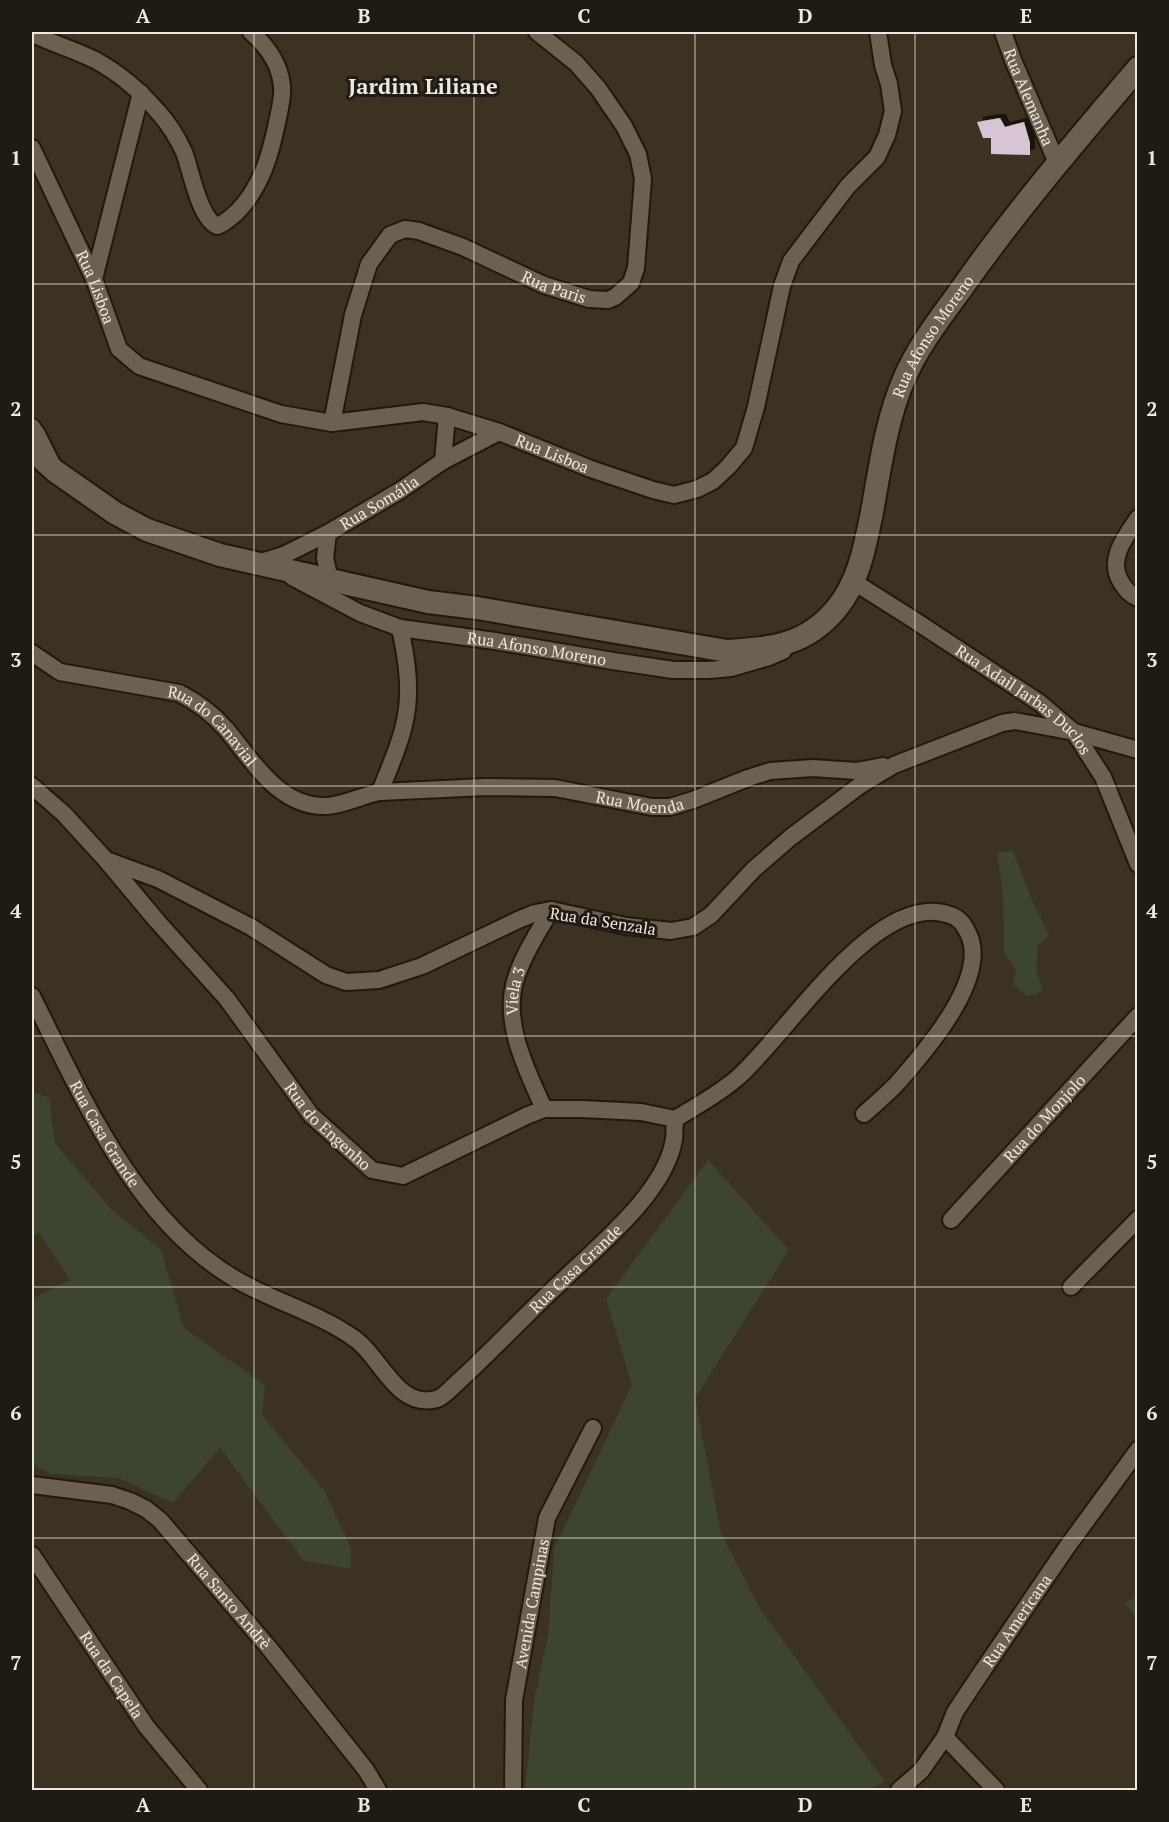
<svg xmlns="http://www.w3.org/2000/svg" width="1169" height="1822" font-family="'PT Serif',serif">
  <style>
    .green { fill: #3d4530 }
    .building { fill: #d8c5d3; filter: url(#shadow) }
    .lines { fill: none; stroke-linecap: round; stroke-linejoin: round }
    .minor-casing { stroke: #22190b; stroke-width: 20 }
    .secondary-casing { stroke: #22190b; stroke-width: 26 }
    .minor { stroke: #6c6151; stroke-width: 16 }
    .secondary { stroke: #6c6151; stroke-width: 22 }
    .grid { fill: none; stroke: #eee8df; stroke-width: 1.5; stroke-opacity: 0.55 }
    .labels { text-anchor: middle; stroke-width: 6; stroke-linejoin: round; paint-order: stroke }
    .street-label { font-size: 16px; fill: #eee8df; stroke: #1f1a13 }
    .district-label { font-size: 22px; font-weight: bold; fill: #eee8df; stroke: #1f1a13 }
    .neatline { fill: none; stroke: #eee8df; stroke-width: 2 }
    .grid-label { font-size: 20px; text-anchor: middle; font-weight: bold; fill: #eee8df }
  </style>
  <defs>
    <filter id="shadow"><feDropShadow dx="5" dy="-5" stdDeviation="0" flood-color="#0009"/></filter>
  </defs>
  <rect width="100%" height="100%" fill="#3b3222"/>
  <g class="green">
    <path d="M1013,851L1031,898L1049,935L1038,946L1036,970L1043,990L1037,994L1026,996L1013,985L1016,971L1004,952L1003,893L997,853Z"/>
    <path d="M32,1091L49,1098L55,1143L109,1207L161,1250L184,1328L265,1385L262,1415L324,1490L351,1548V1569L304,1561L220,1448L173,1503L119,1478L52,1474L32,1465V1299L70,1280L39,1233L32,1236Z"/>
    <path d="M708,1160L789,1250L695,1398L721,1533L759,1607L885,1782L868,1790H525L534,1701L548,1635L554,1549L632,1385L606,1299Z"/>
    <path d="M1137,1596V1619L1125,1603Z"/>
  </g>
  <path class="building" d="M1000,118L1005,127L1024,122L1030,143V155L991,154V138H983L977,122Z"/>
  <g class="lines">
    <g class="minor-casing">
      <g id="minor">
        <path id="s1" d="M1003,32L1013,60L1057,163"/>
        <path d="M32,34C52,43 75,50 95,60C119,73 142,93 159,113C169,124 178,139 184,152C191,170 199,218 217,226C224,224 230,218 236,213C262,187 271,153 278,118C280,108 283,97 282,86C280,64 267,46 251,32"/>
        <path id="s2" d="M32,148L94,279L119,349L139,366L281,414L332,423L423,412L447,416L499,432L591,469L653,490L674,495L697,489L713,481L728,467L744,448L756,407L782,286L791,261L848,186L877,157L887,135L893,111L889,84L883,65L878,32"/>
        <path d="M94,279L141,93"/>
        <path id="s3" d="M332,423L353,315L369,264L390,235L405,229L419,231L463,247L544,285L589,299L608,300L615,297L631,283L636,268L643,179L638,154L624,126L598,88L576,63L537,32"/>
        <path d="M32,427L37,434L51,462"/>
        <path d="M443,461L447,416"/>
        <path d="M1138,518C1125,537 1107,560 1121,582C1126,590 1129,594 1138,598"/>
        <path d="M328,533L325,558L330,580"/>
        <path id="s4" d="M258,563L284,555L328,533L401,490L443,461L499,432"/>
        <path id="s5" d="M292,577L360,613L400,628L495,641L613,661L673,670H709L731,668L769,657L783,651"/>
        <path id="s6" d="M854,582L911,618L1040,703L1074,732L1103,777L1138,864"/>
        <path id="s7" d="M32,653L60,672L179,693C197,702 212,713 226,729C252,760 279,808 327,806C343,805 364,795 380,792L485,787L555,788L652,807H670L693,800L748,778L770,771L813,768L856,771L883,766"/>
        <path id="s8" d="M32,786L64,814L106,860L157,921L227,999L311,1115L372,1170L403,1176L526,1116L544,1109H582L641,1112L675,1119"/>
        <path d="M380,792C388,770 399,748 404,725C412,693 407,660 400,628"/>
        <path d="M106,860L158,879L251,927L326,975L346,982L379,980L422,966L518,920L535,913L551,910L626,926L671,931L693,927L711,915L754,869L791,837L859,786L894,765L1002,723L1015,721L1074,732L1138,750"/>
        <path id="s9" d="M32,996C82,1097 136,1222 237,1280C275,1302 321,1314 355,1339C381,1357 397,1410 437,1399C444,1397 453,1386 459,1381C494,1349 526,1314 561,1282C598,1246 666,1192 674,1139C675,1132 674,1126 675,1119"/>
        <path id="s10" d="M544,1109C528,1072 504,1027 514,985C521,958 537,934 551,910"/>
        <path d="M675,1119C695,1107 717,1095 736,1079C785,1038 876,888 950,915C960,918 964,925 968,933C990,976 928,1048 901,1079C890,1092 876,1103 864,1114"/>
        <path id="s11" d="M951,1220L1138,1016"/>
        <path d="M1071,1287L1138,1219"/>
        <path id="s12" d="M32,1485L112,1495L130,1501L146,1509L160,1520L270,1649L366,1770L378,1790"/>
        <path id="s13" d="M32,1555L146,1726L199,1790"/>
        <path d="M945,1737L996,1790"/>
        <path id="s14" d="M513,1790L514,1700L547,1518L593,1428"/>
        <path id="s15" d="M899,1790L921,1771L945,1737L955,1712L979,1676L1067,1547L1138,1450"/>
      </g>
    </g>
    <g class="secondary-casing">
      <g id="secondary">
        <path id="s16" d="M32,450L55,471L115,513L147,530L220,555L428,602L477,608L727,651C772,648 806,646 837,608C859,581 865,546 872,512C880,468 886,421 904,379C918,346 941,317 962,288C1016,211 1077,140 1138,68"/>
      </g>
    </g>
    <use href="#minor" class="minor"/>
    <use href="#secondary" class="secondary"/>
  </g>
  <path class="grid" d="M254,32V1790M474,32V1790M695,32V1790M915,32V1790M32,284H1138M32,535H1138M32,786H1138M32,1036H1138M32,1287H1138M32,1538H1138"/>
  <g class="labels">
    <g class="street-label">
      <text dy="6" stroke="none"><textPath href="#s1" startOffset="70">Rua Alemanha</textPath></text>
      <text dy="6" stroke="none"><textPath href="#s3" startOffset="376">Rua Paris</textPath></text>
      <text dy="6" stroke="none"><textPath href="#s2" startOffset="153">Rua Lisboa</textPath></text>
      <text dy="6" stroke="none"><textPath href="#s16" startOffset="1148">Rua Afonso Moreno</textPath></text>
      <text dy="6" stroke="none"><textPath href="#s2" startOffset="675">Rua Lisboa</textPath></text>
      <text dy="6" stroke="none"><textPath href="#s4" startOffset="136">Rua Somália</textPath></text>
      <text dy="6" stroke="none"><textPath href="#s5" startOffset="258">Rua Afonso Moreno</textPath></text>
      <text dy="6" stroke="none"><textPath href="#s6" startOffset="207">Rua Adail Jarbas Duclos</textPath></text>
      <text dy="6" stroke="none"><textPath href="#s7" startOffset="201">Rua do Canavial</textPath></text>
      <text dy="6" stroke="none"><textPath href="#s7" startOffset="663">Rua Moenda</textPath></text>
      <text transform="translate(603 921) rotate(9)" y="6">Rua da Senzala</text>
      <text dy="6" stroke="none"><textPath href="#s10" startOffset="124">Viela 3</textPath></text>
      <text dy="6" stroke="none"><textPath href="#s11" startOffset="138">Rua do Monjolo</textPath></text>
      <text dy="6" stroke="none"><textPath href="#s8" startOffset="452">Rua do Engenho</textPath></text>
      <text dy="6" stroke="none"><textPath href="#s9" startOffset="156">Rua Casa Grande</textPath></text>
      <text dy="6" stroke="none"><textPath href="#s9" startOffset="786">Rua Casa Grande</textPath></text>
      <text dy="6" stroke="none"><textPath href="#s12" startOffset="242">Rua Santo Andrè</textPath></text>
      <text dy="6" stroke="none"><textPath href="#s14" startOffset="188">Avenida Campinas</textPath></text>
      <text dy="6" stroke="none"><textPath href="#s15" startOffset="208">Rua Americana</textPath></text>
      <text dy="6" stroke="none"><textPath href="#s13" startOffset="144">Rua da Capela</textPath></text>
    </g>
    <g class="district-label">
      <text x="423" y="94">Jardim Liliane</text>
    </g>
  </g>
  <rect width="1169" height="1822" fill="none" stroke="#1f1a13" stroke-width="66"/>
  <rect x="33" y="33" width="1103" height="1756" class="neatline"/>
  <g class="grid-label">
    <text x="143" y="23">A</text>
    <text x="364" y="23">B</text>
    <text x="584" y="23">C</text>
    <text x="805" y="23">D</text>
    <text x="1026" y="23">E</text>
    <text x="16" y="165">1</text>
    <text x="1152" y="165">1</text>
    <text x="16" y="416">2</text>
    <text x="1152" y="416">2</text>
    <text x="16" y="667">3</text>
    <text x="1152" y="667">3</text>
    <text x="16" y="918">4</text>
    <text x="1152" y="918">4</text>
    <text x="16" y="1169">5</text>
    <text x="1152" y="1169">5</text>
    <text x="16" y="1420">6</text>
    <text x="1152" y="1420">6</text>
    <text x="16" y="1670">7</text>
    <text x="1152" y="1670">7</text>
    <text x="143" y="1812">A</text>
    <text x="364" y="1812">B</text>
    <text x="584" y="1812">C</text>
    <text x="805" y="1812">D</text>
    <text x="1026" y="1812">E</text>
  </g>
</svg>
